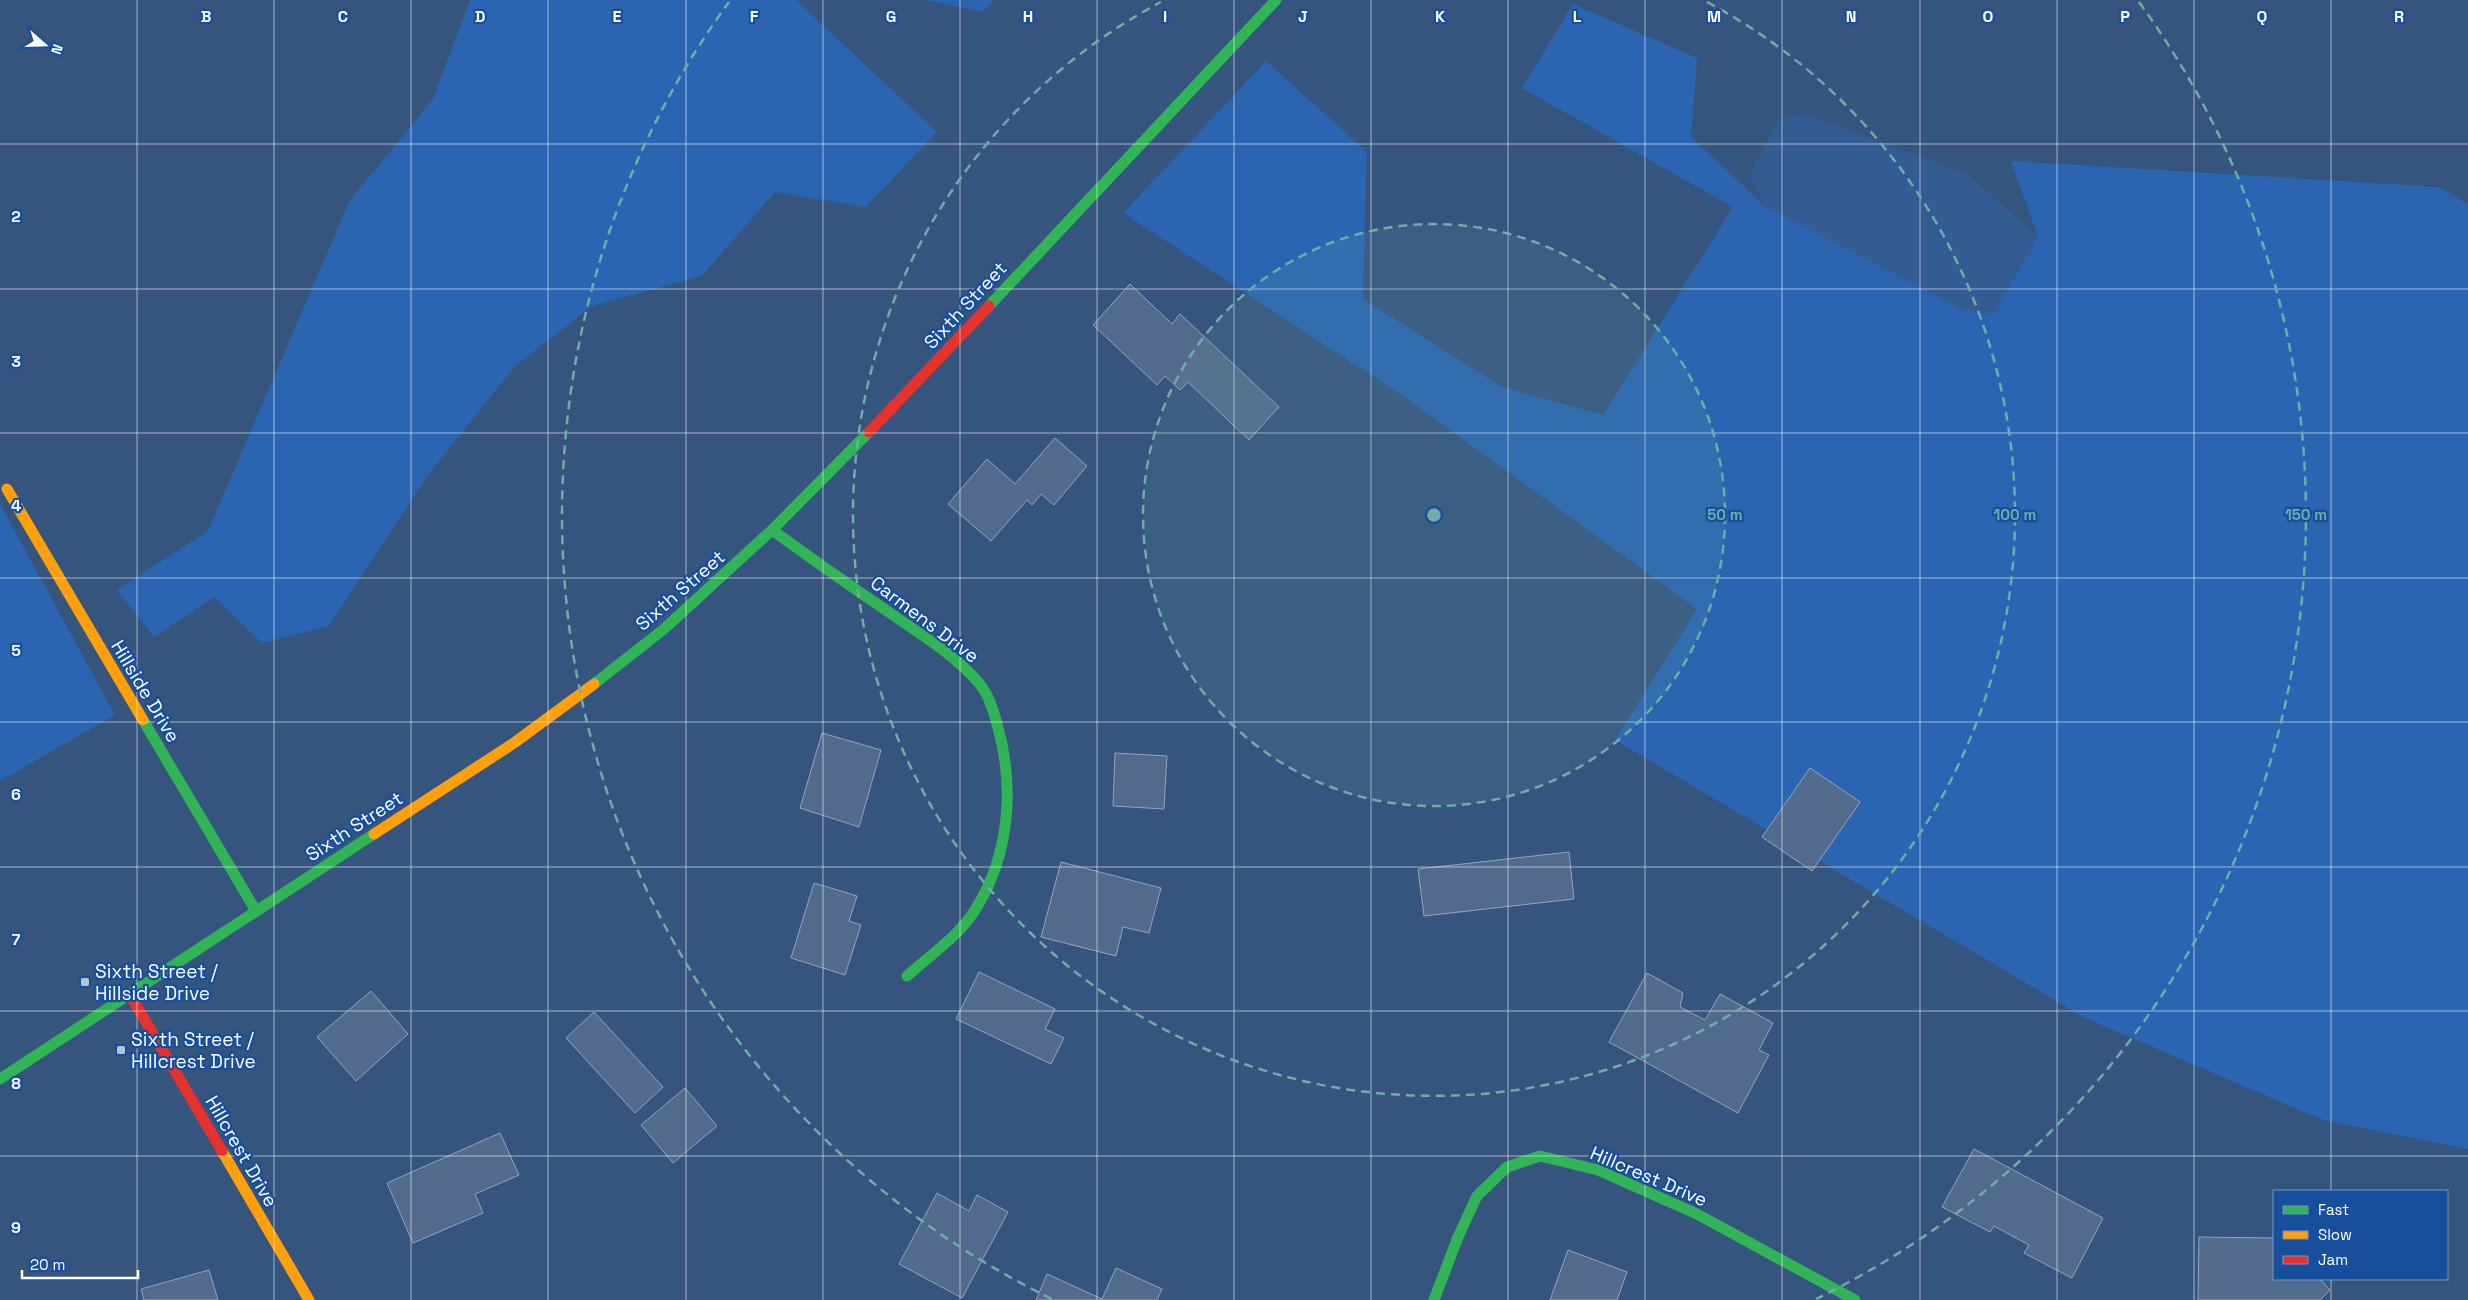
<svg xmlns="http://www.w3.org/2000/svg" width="2468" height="1300" font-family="'Space Grotesk',sans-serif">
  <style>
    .green { fill: #2b65b1 }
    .water { fill: #355b93 }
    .building { fill: #526b8c; stroke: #94a5bc }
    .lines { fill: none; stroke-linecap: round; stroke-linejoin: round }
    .fast { stroke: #30b455; stroke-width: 11 }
    .slow { stroke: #ff9f0a; stroke-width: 11 }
    .jam { stroke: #e5322d; stroke-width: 11 }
    .grid { fill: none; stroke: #fff; stroke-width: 1; stroke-opacity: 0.55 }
    .ring { fill: none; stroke: #6fada8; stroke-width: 2.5; stroke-dasharray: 9 6 }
    .poi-dot { fill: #b8c3d2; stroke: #174f9c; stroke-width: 2 }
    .labels { text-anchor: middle; stroke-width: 4.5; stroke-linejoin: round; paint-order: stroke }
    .street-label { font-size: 19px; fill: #fff; stroke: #174f9c }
    .poi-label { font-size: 19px; fill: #fff; stroke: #174f9c; text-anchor: start }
    .grid-label { font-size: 16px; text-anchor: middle; font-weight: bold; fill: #fff; stroke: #174f9c; stroke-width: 4.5; stroke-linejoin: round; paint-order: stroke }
    .centre { fill: #6fada8; stroke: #174f9c; stroke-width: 2.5 }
    .ring-label { font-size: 15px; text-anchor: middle; font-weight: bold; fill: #6fada8; stroke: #174f9c; stroke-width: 4.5; stroke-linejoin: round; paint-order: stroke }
  </style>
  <rect width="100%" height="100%" fill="#35547e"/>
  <g class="green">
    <path d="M470,0H796L937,132L866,207L775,192L702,276L592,306L515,366L427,476L329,626L262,643L214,597L154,637L117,590L208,531L350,200L433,99Z"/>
    <path d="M926,0H994L982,12Z"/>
    <path d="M1573,4L1697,58L1691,137L1765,206L1962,309L1993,315L2038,237L2011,161L2439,187L2468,204V1149L2323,1120L2085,1018L1615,740L1697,609L1403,396L1123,213L1266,61L1367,152L1363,299L1502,387L1603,415L1733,207L1522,88Z"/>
    <path d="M0,504L115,715L0,781Z"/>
  </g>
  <path class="water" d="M1804,114L1968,174L2038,237L1993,315L1962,309L1765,206L1749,176L1778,120Z"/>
  <g class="building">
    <path d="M1130,284L1172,324L1180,314L1279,407L1249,440L1188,382L1180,390L1165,376L1157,385L1093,325Z"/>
    <path d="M1055,438L1087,466L1054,505L1041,494L1032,505L1027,500L991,541L948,504L987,459L1015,484Z"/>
    <path d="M822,733L881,750L859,827L800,808Z"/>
    <path d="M1115,753L1167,756L1164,809L1113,806Z"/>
    <path d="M1810,768L1860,802L1812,871L1762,837Z"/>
    <path d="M1569,852L1574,899L1424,916L1418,869Z"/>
    <path d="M1061,862L1161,888L1149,933L1123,927L1116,956L1041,937Z"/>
    <path d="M814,883L857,896L849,921L861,925L845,975L791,958Z"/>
    <path d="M979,972L1055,1009L1045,1029L1064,1038L1051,1064L956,1019Z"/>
    <path d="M1647,973L1683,993L1680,1007L1705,1020L1720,994L1773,1023L1759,1050L1769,1055L1738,1113L1609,1042Z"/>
    <path d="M371,991L408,1034L356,1081L317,1037Z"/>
    <path d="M594,1012L663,1087L635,1113L566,1038Z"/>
    <path d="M685,1088L717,1126L673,1163L641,1125Z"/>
    <path d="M500,1133L519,1175L475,1194L483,1213L413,1243L387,1183Z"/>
    <path d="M1974,1149L2103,1218L2072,1278L2024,1253L2029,1245L1994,1226L1990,1232L1942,1207Z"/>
    <path d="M937,1193L969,1211L977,1195L1008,1212L962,1298L899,1264Z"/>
    <path d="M2199,1237L2274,1238V1279H2320L2330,1290L2320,1300H2198Z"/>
    <path d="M1568,1250L1627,1272L1617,1300H1550Z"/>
    <path d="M1116,1268L1162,1289L1157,1300H1036L1047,1274L1102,1299Z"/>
    <path d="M209,1270L218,1300H144L141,1289Z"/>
  </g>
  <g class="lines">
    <g class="fast">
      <path d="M989,306L1276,0"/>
      <path d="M772,530C812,559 852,587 893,615C923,636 955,655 979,683C989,695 993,710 997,724C1015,786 1010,855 975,910C958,937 930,955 907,976"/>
      <path d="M594,684L664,629L772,530L869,432"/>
      <path d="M143,720L256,911"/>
      <path d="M0,1079L374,834"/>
      <path d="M1434,1300L1458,1237L1477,1196L1507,1167L1540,1156L1598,1170L1697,1214L1855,1300"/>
    </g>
    <g class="slow">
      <path d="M7,489L143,720"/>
      <path d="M374,834L514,743L594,684"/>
      <path d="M222,1151L309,1300"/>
    </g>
    <g class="jam">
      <path d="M869,432L989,306"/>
      <path d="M130,995L222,1151"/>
    </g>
  </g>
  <path class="grid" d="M137,0V1300M274,0V1300M411,0V1300M548,0V1300M686,0V1300M823,0V1300M960,0V1300M1097,0V1300M1234,0V1300M1371,0V1300M1508,0V1300M1645,0V1300M1782,0V1300M1920,0V1300M2057,0V1300M2194,0V1300M2331,0V1191M0,144H2468M0,289H2468M0,433H2468M0,578H2468M0,722H2468M0,867H2468M0,1011H2468M0,1156H2468M2331,1279V1300"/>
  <circle cx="1434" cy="515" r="291" fill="#6fada8" fill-opacity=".12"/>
  <g class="ring">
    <circle cx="1434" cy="515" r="291"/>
    <path d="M1707 2A581 581 0 1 1 1161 2"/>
    <path d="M1052 1299A872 872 0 0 1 729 2M2139 2A872 872 0 0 1 1816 1299"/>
  </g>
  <g class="poi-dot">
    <rect x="80" y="977" width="10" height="10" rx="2.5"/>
    <rect x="116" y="1045" width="10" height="10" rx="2.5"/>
  </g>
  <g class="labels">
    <g class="street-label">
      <text transform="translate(965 305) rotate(-47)" y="7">Sixth Street</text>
      <text transform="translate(680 590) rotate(-41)" y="7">Sixth Street</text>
      <text transform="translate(925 619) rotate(37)" y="7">Carmens Drive</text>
      <text transform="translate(146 691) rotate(59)" y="7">Hillside Drive</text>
      <text transform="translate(354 826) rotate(-33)" y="7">Sixth Street</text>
      <text transform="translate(242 1151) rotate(60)" y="7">Hillcrest Drive</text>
      <text transform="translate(1649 1176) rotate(23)" y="7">Hillcrest Drive</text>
    </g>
    <g class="poi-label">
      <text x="95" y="978">Sixth Street /<tspan x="95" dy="22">Hillside Drive</tspan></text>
      <text x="131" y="1046">Sixth Street /<tspan x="131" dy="22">Hillcrest Drive</tspan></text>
    </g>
  </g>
  <g class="grid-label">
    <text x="206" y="22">B</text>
    <text x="343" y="22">C</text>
    <text x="480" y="22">D</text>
    <text x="617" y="22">E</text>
    <text x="754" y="22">F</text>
    <text x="891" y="22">G</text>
    <text x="1028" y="22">H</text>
    <text x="1165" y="22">I</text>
    <text x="1303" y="22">J</text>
    <text x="1440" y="22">K</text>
    <text x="1577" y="22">L</text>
    <text x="1714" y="22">M</text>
    <text x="1851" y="22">N</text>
    <text x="1988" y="22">O</text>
    <text x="2125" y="22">P</text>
    <text x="2262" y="22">Q</text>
    <text x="2399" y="22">R</text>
    <text x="16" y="222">2</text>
    <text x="16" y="367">3</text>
    <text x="16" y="511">4</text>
    <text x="16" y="656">5</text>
    <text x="16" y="800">6</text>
    <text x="16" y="945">7</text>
    <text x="16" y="1089">8</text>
    <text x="16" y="1233">9</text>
  </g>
  <circle cx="1434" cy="515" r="8" class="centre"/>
  <g class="ring-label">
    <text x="1725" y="520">50 m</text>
    <text x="2015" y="520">100 m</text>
    <text x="2306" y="520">150 m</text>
  </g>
  <rect x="2273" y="1190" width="175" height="90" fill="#174f9c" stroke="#7495c4"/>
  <rect x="2283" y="1206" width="25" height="8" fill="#30b455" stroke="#7495c4"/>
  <text x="2318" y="1215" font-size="15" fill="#ffffff">Fast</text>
  <rect x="2283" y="1231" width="25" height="8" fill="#ff9f0a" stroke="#7495c4"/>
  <text x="2318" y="1240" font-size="15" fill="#ffffff">Slow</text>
  <rect x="2283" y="1256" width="25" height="8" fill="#e5322d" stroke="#7495c4"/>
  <text x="2318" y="1265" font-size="15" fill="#ffffff">Jam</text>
  <g transform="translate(45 45) rotate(110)" stroke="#174f9c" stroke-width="4" paint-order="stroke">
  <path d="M0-4L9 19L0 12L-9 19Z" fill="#ffffff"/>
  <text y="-8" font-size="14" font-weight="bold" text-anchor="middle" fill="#ffffff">N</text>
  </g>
  <path d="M22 1270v8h116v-8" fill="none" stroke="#ffffff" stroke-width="2.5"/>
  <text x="30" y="1270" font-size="15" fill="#ffffff" stroke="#174f9c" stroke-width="4" paint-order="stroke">20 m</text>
</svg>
